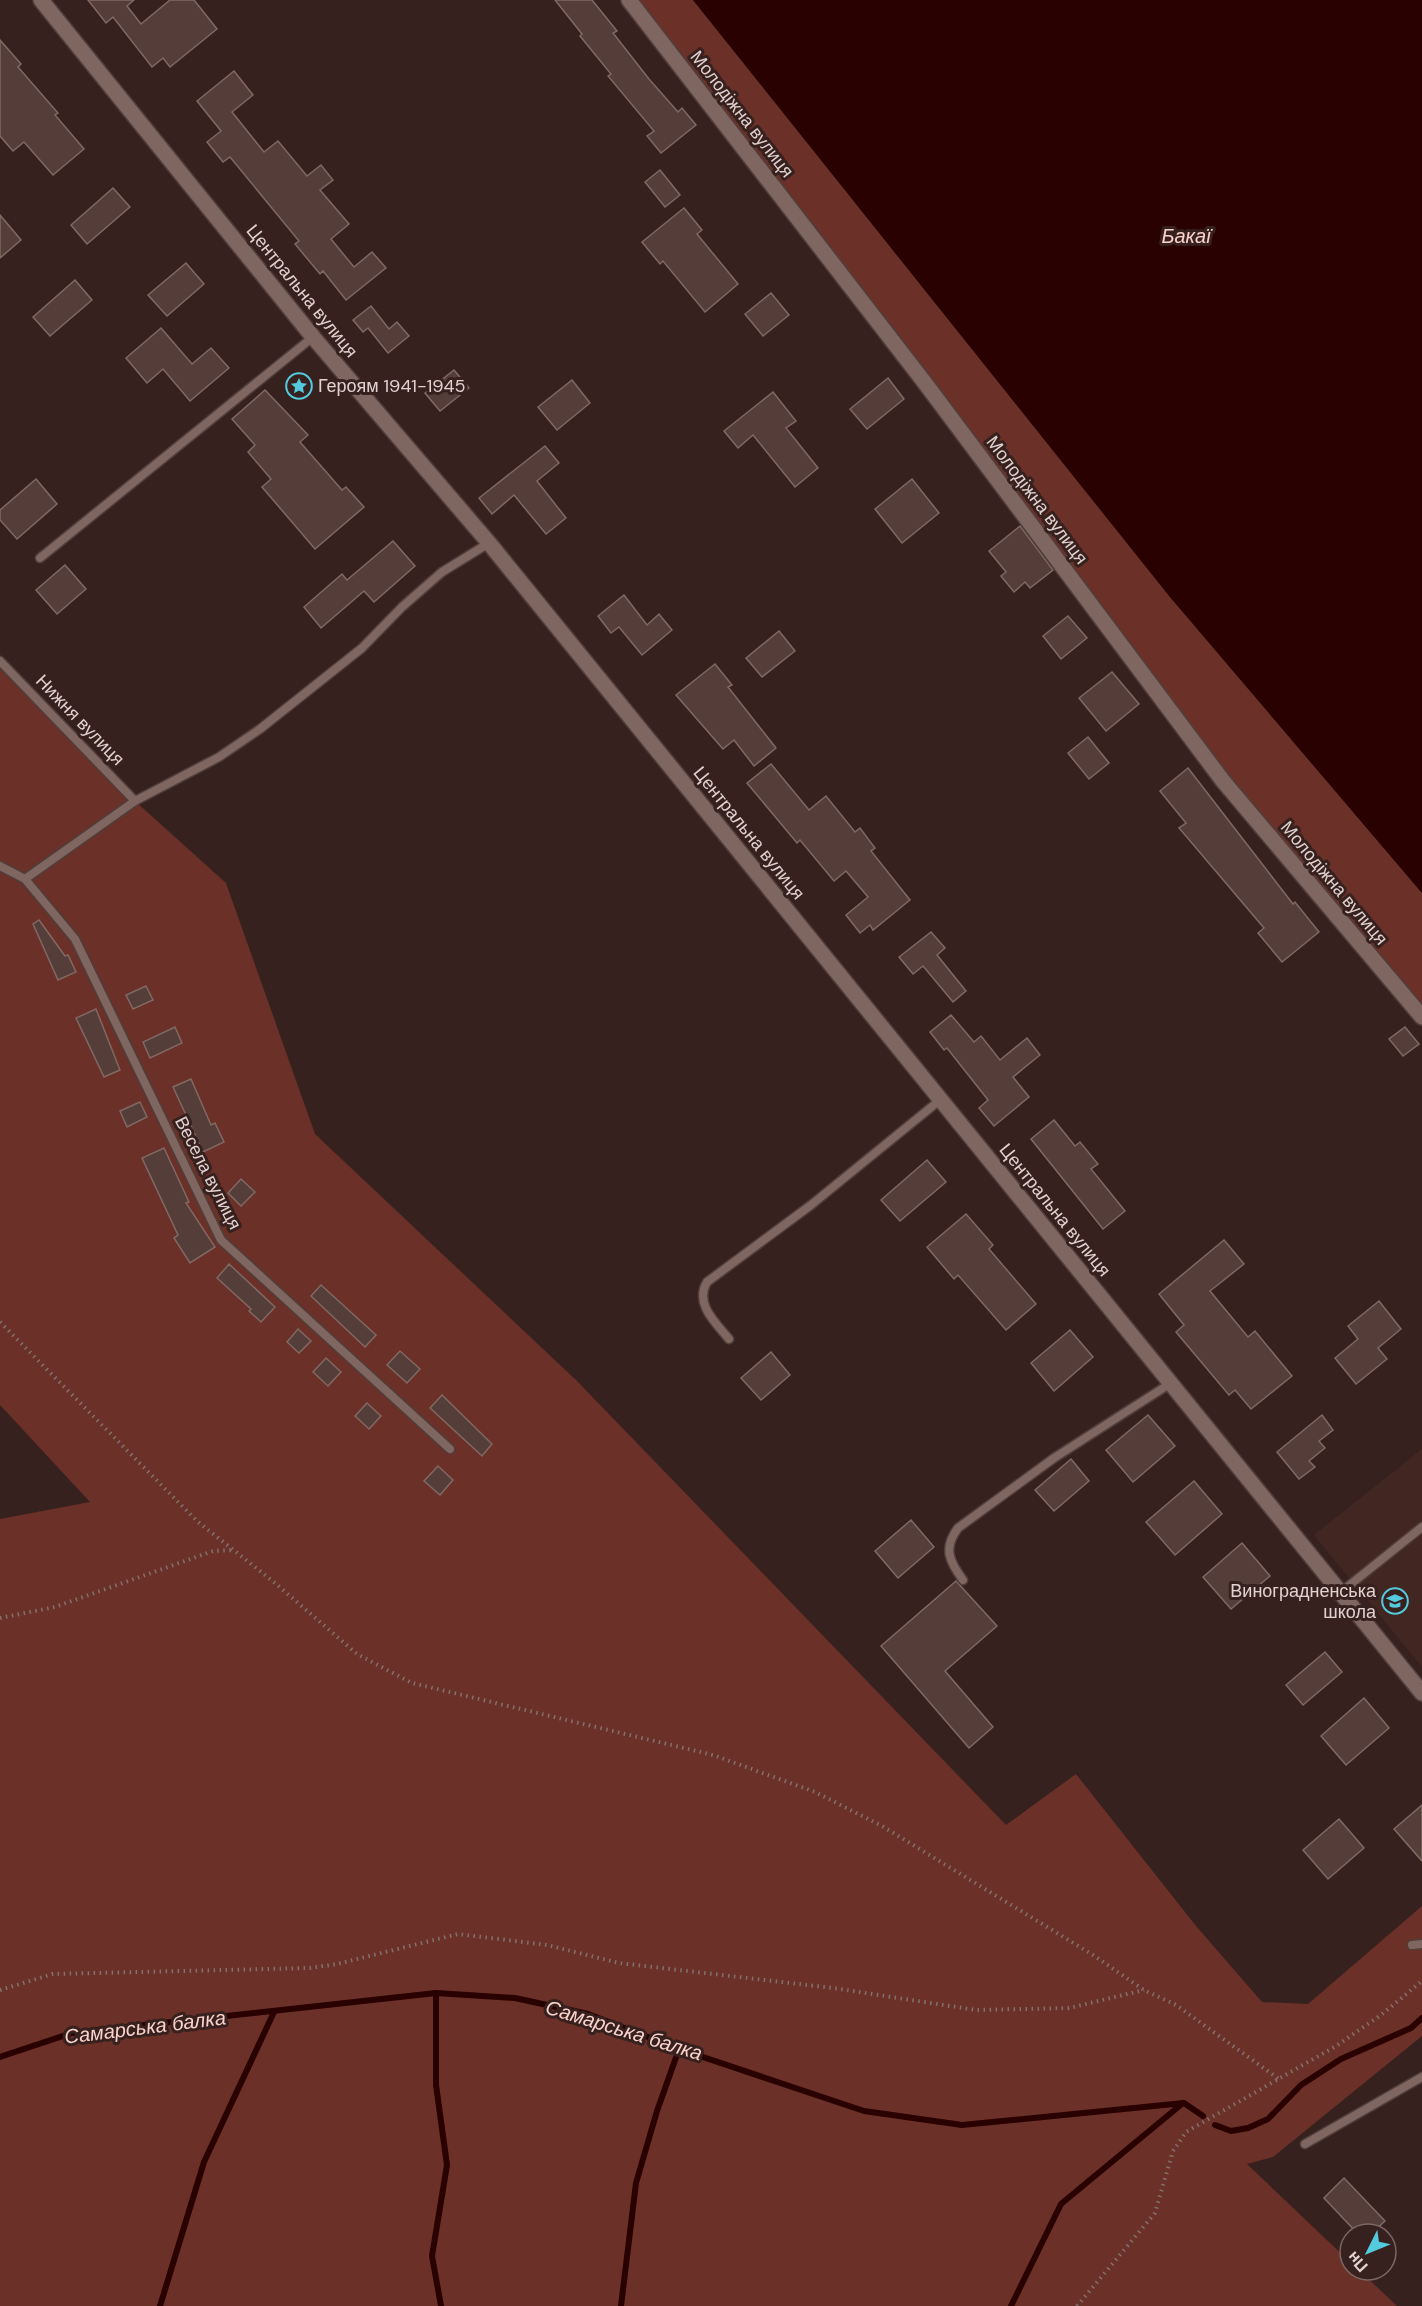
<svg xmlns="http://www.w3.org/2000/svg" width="1422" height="2306" font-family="'DM Sans',sans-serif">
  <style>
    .built { fill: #422621 }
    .green { fill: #6b3027 }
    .water { fill: #290100 }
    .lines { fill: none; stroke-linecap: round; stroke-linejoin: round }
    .stream { stroke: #290100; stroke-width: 6 }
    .building { fill: #553e3a; stroke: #816863; stroke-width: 1.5 }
    .service-casing { stroke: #503e3b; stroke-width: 11 }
    .minor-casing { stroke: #503e3b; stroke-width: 18 }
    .tertiary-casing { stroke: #503e3b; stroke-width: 18 }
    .path { stroke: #84716e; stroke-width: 4; stroke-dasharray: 1.5 4.5; stroke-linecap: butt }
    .service { stroke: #7f6661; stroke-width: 8 }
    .minor { stroke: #7f6661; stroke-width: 15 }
    .tertiary { stroke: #7f6661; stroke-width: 15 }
    .labels { text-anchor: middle; stroke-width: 6; stroke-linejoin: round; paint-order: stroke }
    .street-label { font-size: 18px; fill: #e1d2cf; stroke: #36211e }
    .poi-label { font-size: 18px; fill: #e1d2cf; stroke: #36211e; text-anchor: start }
    .water-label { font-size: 20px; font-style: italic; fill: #fbd2cb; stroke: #36211e }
  </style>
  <rect width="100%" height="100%" fill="#36211e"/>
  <path class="built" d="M1422,1449V1667L1314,1535Z"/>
  <g class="green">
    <path d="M629,0H693L1170,597L1422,893V1017L1223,781Z"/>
    <path d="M0,661L135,801L226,883L315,1134L577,1381L1006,1825L1076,1774L1196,1926L1262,2002L1308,2004L1422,1906V2036L1273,2157L1247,2164L1350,2262V2270H1359L1397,2306H0V1519L90,1502L0,1405Z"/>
  </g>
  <path class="water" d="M693,0H1422V893L1170,597Z"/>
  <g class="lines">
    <g class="stream">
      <path d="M436,1993V2085L447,2165L432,2256L441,2306"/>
      <path d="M0,2057L72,2033L436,1993L515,1998L588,2014L679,2049L864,2111L962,2125L1184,2103L1203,2116"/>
      <path d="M1215,2125L1231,2131L1248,2128L1268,2119L1301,2085L1341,2059L1411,2028L1422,2018"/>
      <path d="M160,2306L204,2162L274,2012"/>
      <path d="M621,2306L636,2183L657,2111L679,2049"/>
      <path d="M1011,2306L1061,2204L1183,2103"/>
    </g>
  </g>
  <g class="building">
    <path d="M88,0H134L127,6L141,24L170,0H194L217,29L170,67L163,58L152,67L113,17L106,23Z"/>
    <path d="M555,0H592L617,31L613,33L649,79L678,112L682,108L696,125L661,153L647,136L654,131L608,76L611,74L580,36L582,34Z"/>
    <path d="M0,40L21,64L18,67L58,113L55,115L84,149L53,175L24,142L13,151L0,136Z"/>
    <path d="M234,71L253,95L232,112L264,152L278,141L307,176L321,165L333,180L320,190L349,224L331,239L354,267L372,252L386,268L346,300L323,271L320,274L295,244L299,241L230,157L223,162L207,142L221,131L197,101Z"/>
    <path d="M660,170L680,195L665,207L645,182Z"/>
    <path d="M113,188L130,207L87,244L71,225Z"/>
    <path d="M684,208L702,230L697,234L738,284L705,312L663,261L660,264L642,242Z"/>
    <path d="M0,215L21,240L0,258Z"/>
    <path d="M186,263L204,284L167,316L148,295Z"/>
    <path d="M75,280L92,300L50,336L33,317Z"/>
    <path d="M771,293L789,315L763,336L745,314Z"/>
    <path d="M371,306L389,329L397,322L409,336L388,353L368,328L363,332L353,320Z"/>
    <path d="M161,328L192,364L211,348L229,368L190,401L163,369L147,383L126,358Z"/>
    <path d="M454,370L469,388L440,411L425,393Z"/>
    <path d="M888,378L904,399L867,429L850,409Z"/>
    <path d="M572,380L590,403L557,430L538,407Z"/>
    <path d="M265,390L308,435L300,442L342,490L346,487L364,507L315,549L262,487L271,479L248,452L255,445L232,419Z"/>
    <path d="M773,392L796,421L786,428L818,468L795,487L753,435L738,448L724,431Z"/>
    <path d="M545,446L559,463L537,481L566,518L546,534L514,495L492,514L479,498Z"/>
    <path d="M36,479L57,504L17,539L0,520V510Z"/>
    <path d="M912,479L939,513L902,543L875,509Z"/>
    <path d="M1020,526L1053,570L1030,588L1025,582L1014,592L1001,576L1006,572L989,551Z"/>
    <path d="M393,541L415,566L374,602L364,591L321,628L304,607L342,574L347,580Z"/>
    <path d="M65,565L86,589L57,614L36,590Z"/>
    <path d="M624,595L647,625L659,614L672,630L642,655L619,627L611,633L598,616Z"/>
    <path d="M1068,616L1087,638L1061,659L1043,636Z"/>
    <path d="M779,631L795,651L762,677L746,658Z"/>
    <path d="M715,664L732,685L728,687L776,748L754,766L734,740L723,749L676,695Z"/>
    <path d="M1112,672L1139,704L1106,731L1079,698Z"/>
    <path d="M1088,737L1109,763L1089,779L1068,753Z"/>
    <path d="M771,764L809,810L826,796L855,832L860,828L875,848L871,851L910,900L873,930L870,925L860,933L846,915L868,897L846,871L834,881L800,840L797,843L747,783Z"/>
    <path d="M1188,768L1293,904L1295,902L1319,932L1282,962L1258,933L1264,928L1179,828L1186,823L1160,791Z"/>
    <path d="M39,920L65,956L68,955L76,972L58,980L33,924Z"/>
    <path d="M931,932L945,948L937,955L966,991L953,1002L923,966L913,974L899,957Z"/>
    <path d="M146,986L153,1000L133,1009L126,995Z"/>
    <path d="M96,1009L120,1070L104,1077L76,1018Z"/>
    <path d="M951,1015L974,1042L981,1036L1000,1060L1027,1038L1040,1055L1013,1077L1029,1097L994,1126L979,1108L988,1100L947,1048L944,1050L930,1032Z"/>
    <path d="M175,1027L182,1043L150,1058L143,1042Z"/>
    <path d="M1405,1027L1419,1044L1403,1056L1389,1039Z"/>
    <path d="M191,1079L211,1125L215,1123L224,1142L203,1152L173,1087Z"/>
    <path d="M140,1102L147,1117L127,1127L120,1111Z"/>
    <path d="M1054,1120L1075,1146L1080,1142L1098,1164L1091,1169L1125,1211L1103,1229L1031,1139Z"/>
    <path d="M164,1148L189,1202L186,1203L215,1247L190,1263L174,1238L178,1235L142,1158Z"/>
    <path d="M927,1160L946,1182L900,1221L881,1200Z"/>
    <path d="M241,1179L255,1192L241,1206L228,1193Z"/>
    <path d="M966,1214L993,1245L989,1249L1036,1304L1006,1330L958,1275L954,1279L927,1247Z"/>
    <path d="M1224,1240L1244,1264L1210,1291L1248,1337L1255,1331L1292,1376L1251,1409L1235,1390L1229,1395L1176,1332L1184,1325L1159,1294Z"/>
    <path d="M229,1264L275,1307L261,1322L249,1311L251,1309L217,1278Z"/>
    <path d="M321,1285L376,1335L365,1347L311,1296Z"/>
    <path d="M1379,1301L1401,1329L1378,1348L1387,1359L1356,1384L1335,1358L1358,1339L1348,1326Z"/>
    <path d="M298,1329L311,1341L299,1353L287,1342Z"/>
    <path d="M1070,1330L1093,1357L1054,1391L1031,1363Z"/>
    <path d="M400,1351L420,1369L407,1383L387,1365Z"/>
    <path d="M771,1352L790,1375L761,1400L741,1378Z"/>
    <path d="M326,1358L341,1372L328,1386L313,1372Z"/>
    <path d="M442,1395L492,1444L482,1456L430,1408Z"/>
    <path d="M367,1403L381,1416L369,1429L355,1416Z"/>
    <path d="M1148,1415L1175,1446L1133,1482L1106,1450Z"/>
    <path d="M1322,1415L1333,1430L1319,1441L1325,1448L1309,1461L1315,1467L1299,1479L1277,1452Z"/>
    <path d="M1071,1459L1089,1481L1054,1511L1035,1490Z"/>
    <path d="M438,1466L453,1480L440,1495L424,1481Z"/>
    <path d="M1194,1481L1222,1514L1175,1555L1146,1522Z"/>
    <path d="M911,1520L934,1547L898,1578L875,1551Z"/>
    <path d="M1242,1543L1270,1576L1231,1609L1203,1577Z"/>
    <path d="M956,1581L997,1626L945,1671L993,1727L969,1748L881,1646Z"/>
    <path d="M1325,1652L1342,1672L1303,1705L1286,1685Z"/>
    <path d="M1364,1698L1389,1728L1346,1765L1321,1736Z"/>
    <path d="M1422,1805V1861L1394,1829Z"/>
    <path d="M1339,1819L1364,1848L1328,1879L1303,1850Z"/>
    <path d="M1344,2178L1385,2221L1371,2234H1358L1324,2198Z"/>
  </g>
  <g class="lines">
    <g class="service-casing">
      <g id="service">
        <path d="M40,558L313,337"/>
        <path d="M0,661L135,801"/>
        <path d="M0,866L25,879L75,939L221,1240L450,1449"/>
        <path d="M25,879L135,801L219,757L260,729L362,648L402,607L442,572L489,543"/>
        <path d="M729,1339C716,1323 694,1304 707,1282L811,1205L940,1100"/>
        <path d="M963,1580C949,1561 943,1548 958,1528L1054,1458L1171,1383"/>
        <path d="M1341,1592L1422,1527"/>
        <path d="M1412,1945L1422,1944"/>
        <path d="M1305,2144L1422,2077"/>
      </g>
    </g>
    <g class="minor-casing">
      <path id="minor" d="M629,0L925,383L1223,781L1422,1017"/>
    </g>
    <g class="tertiary-casing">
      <path id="tertiary" d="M41,0L313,337L489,543L1422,1693"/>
    </g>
    <g class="path">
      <path d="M0,1322L197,1521L275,1583L357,1654L412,1683L713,1755L815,1792L882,1826L1093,1955L1144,1990L1176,2005L1279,2079"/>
      <path d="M0,1618L55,1607L213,1551L234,1550"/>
      <path d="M0,1990L53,1974L310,1968L337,1964L458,1934L547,1945L619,1963L833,1988L976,2010L1069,2008L1144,1990"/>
      <path d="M1077,2306L1155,2213L1173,2151L1186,2132L1336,2046L1381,2015L1422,1981"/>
    </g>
    <use href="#service" class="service"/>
    <use href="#minor" class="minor"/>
    <use href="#tertiary" class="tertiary"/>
  </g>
  <defs>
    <g id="sight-ring" transform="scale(1.35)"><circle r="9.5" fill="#36211e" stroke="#54cade" stroke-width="1.5"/><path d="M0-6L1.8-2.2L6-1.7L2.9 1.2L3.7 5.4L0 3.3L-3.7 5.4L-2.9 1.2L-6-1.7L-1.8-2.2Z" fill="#54cade"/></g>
    <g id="school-ring" transform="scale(1.35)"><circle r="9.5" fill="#36211e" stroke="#54cade" stroke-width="1.5"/><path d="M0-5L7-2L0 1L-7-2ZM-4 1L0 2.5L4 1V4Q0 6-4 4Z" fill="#54cade"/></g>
  </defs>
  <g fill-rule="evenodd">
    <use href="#sight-ring" x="299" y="386"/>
    <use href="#school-ring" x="1395" y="1601"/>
  </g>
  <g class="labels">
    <g class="street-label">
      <text transform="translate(742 114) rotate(52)" y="6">Молодіжна вулиця</text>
      <text transform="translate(302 291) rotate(51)" y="6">Центральна вулиця</text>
      <text transform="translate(1037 500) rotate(53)" y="6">Молодіжна вулиця</text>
      <text transform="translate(80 720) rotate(46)" y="6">Нижня вулиця</text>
      <text transform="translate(749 833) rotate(51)" y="6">Центральна вулиця</text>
      <text transform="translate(1334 883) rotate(50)" y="6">Молодіжна вулиця</text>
      <text transform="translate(208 1173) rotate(63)" y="6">Весела вулиця</text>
      <text transform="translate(1055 1210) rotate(51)" y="6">Центральна вулиця</text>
    </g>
    <g class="poi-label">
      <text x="318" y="392">Героям 1941-1945</text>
      <text x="1376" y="1597" text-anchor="end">Виноградненська<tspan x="1376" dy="21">школа</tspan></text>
    </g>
    <g class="water-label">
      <text x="1186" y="243">Бакаї</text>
      <text transform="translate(145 2027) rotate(-7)" y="7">Самарська балка</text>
      <text transform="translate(624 2030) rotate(17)" y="7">Самарська балка</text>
    </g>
  </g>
  <g transform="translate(1368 2252) rotate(227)"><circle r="28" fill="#36211e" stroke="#7a6865" stroke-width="1.5"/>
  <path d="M0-4.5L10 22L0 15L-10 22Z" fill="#54cade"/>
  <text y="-9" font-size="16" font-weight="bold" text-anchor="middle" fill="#e1d2cf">Пн</text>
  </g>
</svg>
